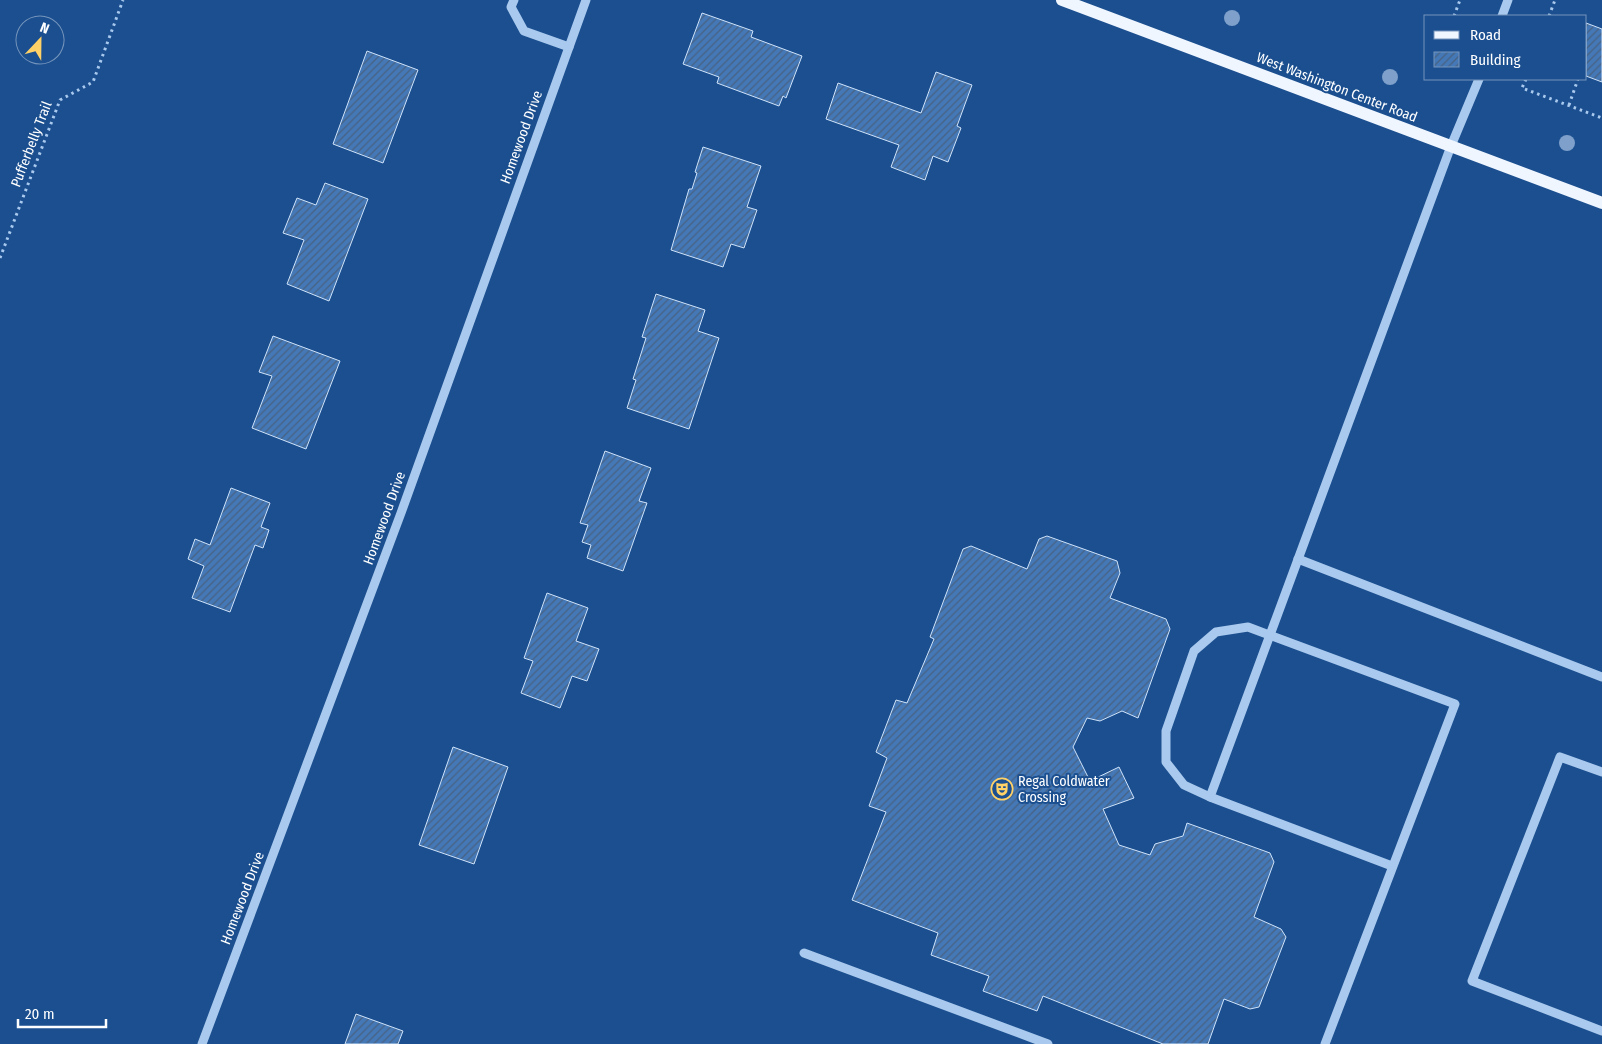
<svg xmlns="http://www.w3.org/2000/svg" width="1602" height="1044" font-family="'Fira Sans Condensed',sans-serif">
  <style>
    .building { fill: url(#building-hatch); stroke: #cfe3fa }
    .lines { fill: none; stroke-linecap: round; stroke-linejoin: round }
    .path { stroke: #a9c9ee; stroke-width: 3; stroke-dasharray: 2.5 4; stroke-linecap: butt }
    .minor { stroke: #a9c9ee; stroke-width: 9 }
    .major { stroke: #f0f6ff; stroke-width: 12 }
    .tree { fill: #7ea0ca }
    .labels { text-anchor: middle; stroke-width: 4; stroke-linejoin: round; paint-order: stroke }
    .street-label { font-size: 14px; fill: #fff; stroke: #1b4f8f }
    .poi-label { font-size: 14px; fill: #fff; stroke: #1b4f8f; text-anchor: start }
  </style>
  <defs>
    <pattern id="building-hatch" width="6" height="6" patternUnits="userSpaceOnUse" patternTransform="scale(1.25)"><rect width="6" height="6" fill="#4478b7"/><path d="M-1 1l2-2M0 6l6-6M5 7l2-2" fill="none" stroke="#486282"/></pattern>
  </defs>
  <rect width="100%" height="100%" fill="#1b4f8f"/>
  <g class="building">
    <path d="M702,13L753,31L751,37L802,56L786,98L783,96L779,106L717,83L719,77L683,64Z"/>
    <path d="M1586,23L1602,29V82L1586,76Z"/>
    <path d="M367,51L418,70L383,163L333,144Z"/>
    <path d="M936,72L972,85L957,126L961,128L948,162L933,156L925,180L891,167L899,145L826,119L838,83L921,113Z"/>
    <path d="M703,147L761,166L747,207L757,210L744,248L731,244L723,267L671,250L689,189H692L697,173L695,172Z"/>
    <path d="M325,183L368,199L329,301L287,284L304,240L283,233L297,198L316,205Z"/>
    <path d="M656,294L705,310L698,331L719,338L689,429L627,408L636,380L633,379L646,338L642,337Z"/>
    <path d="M273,336L340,361L306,449L252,428L272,376L259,372Z"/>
    <path d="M605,451L651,468L639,501L647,503L623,571L587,558L591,545L582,542L588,525L580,523Z"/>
    <path d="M231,488L270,503L261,527L269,530L263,548L255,545L230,612L192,598L204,566L188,559L195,539L210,545Z"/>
    <path d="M1047,536L1117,561L1120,573L1110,598L1166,619L1170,629L1138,718L1122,711L1100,721L1087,718L1073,747L1090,781L1119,767L1134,798L1103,809L1119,845L1150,855L1155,844L1183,836L1187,823L1270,853L1274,862L1254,917L1281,929L1286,937L1259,1007L1250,1009L1224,999L1208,1044H1163L1043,996L1037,1011L983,991L989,976L931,955L938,933L852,900L886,812L869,806L887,758L876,752L896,700L907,703L934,639L930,637L963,549L971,546L1027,569L1039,539Z"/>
    <path d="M547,593L588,608L576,641L599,649L587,681L572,676L560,708L521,693L533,661L524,658Z"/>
    <path d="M453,747L508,767L474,864L419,845Z"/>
    <path d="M356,1014L403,1031L398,1044H345Z"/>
  </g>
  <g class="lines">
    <g class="path">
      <path d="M1454,16L1460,0"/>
      <path d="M1549,16L1555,0"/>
      <path d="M1526,79L1522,88L1602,118"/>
      <path d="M1569,105L1578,79"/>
      <path d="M0,258L60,100L93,82L123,0"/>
    </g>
    <g class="minor">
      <path d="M514,0L511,7L524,31L569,47"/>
      <path d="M1502,16L1508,0"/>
      <path d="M1298,559L1602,677"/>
      <path d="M1602,772L1560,757L1472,981L1602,1031"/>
      <path d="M1210,797L1184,785L1166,762V731L1194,651L1216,632L1248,627L1455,704L1325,1044"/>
      <path d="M1392,866L1210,797L1451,146L1479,79"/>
      <path d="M804,953L1048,1044"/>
      <path d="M202,1044L401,513L586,0"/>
    </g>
    <path class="major" d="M1062,0L1602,203"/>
  </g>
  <g class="tree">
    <circle cx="1232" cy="18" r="8"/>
    <circle cx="1390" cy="77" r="8"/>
    <circle cx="1567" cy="143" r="8"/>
  </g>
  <defs>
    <g id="theatre-ring" transform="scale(1.125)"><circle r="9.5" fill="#1b4f8f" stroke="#ffd166" stroke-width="1.5"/><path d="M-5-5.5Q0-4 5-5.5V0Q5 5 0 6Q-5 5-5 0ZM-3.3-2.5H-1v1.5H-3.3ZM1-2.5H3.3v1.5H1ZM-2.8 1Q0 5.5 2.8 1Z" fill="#ffd166"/></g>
  </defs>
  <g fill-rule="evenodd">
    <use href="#theatre-ring" x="1002" y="789"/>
  </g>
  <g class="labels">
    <g class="street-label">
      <text transform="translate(1337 87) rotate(21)" y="5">West Washington Center Road</text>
      <text transform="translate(521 137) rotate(-70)" y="5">Homewood Drive</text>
      <text transform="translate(31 144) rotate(-69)" y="5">Pufferbelly Trail</text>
      <text transform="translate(384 518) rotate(-70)" y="5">Homewood Drive</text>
      <text transform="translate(242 898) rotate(-69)" y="5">Homewood Drive</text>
    </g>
    <g class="poi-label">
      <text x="1018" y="786">Regal Coldwater<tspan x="1018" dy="16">Crossing</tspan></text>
    </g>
  </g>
  <rect x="1424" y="15" width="162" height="65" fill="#1b4f8f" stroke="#7695bc"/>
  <rect x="1434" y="31" width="25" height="8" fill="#f0f6ff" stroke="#7695bc"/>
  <text x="1470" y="40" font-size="15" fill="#ffffff">Road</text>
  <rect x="1434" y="52" width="25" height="15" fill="url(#building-hatch)" stroke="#7695bc"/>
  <text x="1470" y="65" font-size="15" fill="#ffffff">Building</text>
  <g transform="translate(40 40) rotate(22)"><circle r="24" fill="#1b4f8f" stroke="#7695bc"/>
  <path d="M0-4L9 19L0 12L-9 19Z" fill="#ffd166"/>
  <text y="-8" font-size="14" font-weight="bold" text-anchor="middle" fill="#ffffff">N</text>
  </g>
  <path d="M18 1019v8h88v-8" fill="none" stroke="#ffffff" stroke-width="2.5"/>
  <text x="25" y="1019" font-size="15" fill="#ffffff" stroke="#1b4f8f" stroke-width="4" paint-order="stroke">20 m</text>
</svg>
